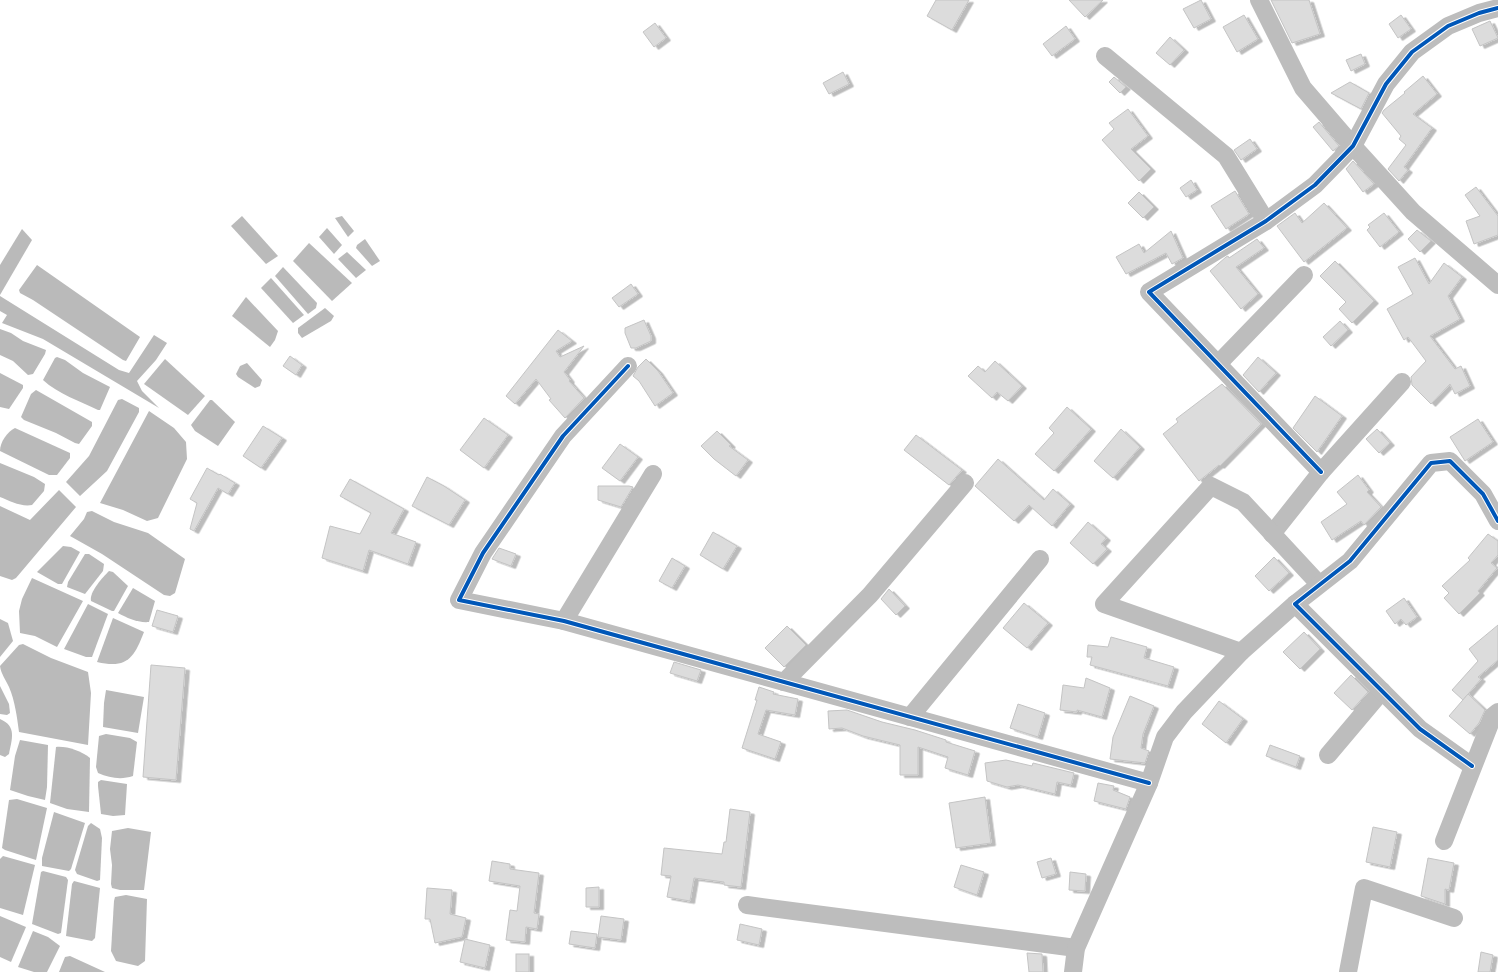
<svg xmlns="http://www.w3.org/2000/svg" width="1498" height="972" font-family="'Archivo Narrow',sans-serif">
  <style>
    .water { fill: #bababa }
    .building { fill: #dcdcdc; stroke: #c4c4c4; filter: url(#shadow) }
    .lines { fill: none; stroke-linecap: round; stroke-linejoin: round }
    .minor { stroke: #bdbdbd; stroke-width: 18 }
    .cycleway-casing { stroke: #fff; stroke-width: 6 }
    .cycleway { stroke: #0057b8; stroke-width: 4 }
  </style>
  <defs>
    <filter id="shadow"><feDropShadow dx="4.5" dy="2.5" stdDeviation="0" flood-color="#0004"/></filter>
  </defs>
  <rect width="100%" height="100%" fill="#fff"/>
  <g class="water">
    <path d="M242,216L278,256L266,264L231,226Z"/>
    <path d="M342,216L354,231L348,237L335,218Z"/>
    <path d="M327,228L342,245L334,254L319,237Z"/>
    <path d="M22,229L32,240L0,295V265Z"/>
    <path d="M365,239L380,261L372,266L356,248L357,245Z"/>
    <path d="M309,243L352,283L332,301L293,261Z"/>
    <path d="M347,252L366,270L356,278L338,259Z"/>
    <path d="M37,265L140,337L126,361L123,360L33,300L20,293L19,290Z"/>
    <path d="M283,267L317,303L316,308L308,314L275,276Z"/>
    <path d="M271,278L304,315L293,323L261,288Z"/>
    <path d="M0,296L119,370L129,373L154,335L167,343L156,360L137,381L142,391L159,408L43,339L2,323L7,315L0,311Z"/>
    <path d="M246,297L278,331L275,340L270,347L232,316Z"/>
    <path d="M325,308L334,316L331,321L302,338L298,333V328Z"/>
    <path d="M0,329L11,333L23,341L46,350L45,354L33,374L28,375L13,361L0,355Z"/>
    <path d="M57,357L65,360L83,373L110,387L100,410H98C80,401 58,394 43,380L55,358Z"/>
    <path d="M165,359L205,396L188,415L144,384Z"/>
    <path d="M247,363L262,380L260,386L255,388L238,377L236,374L240,366Z"/>
    <path d="M0,373L23,385V388L9,409L0,407Z"/>
    <path d="M36,390L92,422V426L79,444L75,443L56,433L24,420L21,417L31,394Z"/>
    <path d="M122,399L139,408V412L107,471L80,496L66,482L89,456L118,400Z"/>
    <path d="M210,400H212L235,422L218,446L195,431L191,425Z"/>
    <path d="M149,411L174,428L186,442L187,459L158,518L147,521L123,510L100,503Z"/>
    <path d="M15,428L70,453V458L57,475H49L0,451C0,442 7,432 15,428Z"/>
    <path d="M0,463L34,477L45,484L44,491L32,505C21,507 10,501 0,497Z"/>
    <path d="M59,490L76,507L16,578L12,580L0,576V506L30,520Z"/>
    <path d="M92,511L114,522L148,533L185,559L175,593L170,596L164,595L102,554L70,536L84,519L87,512Z"/>
    <path d="M63,546L71,547L80,552L62,584H58L37,572Z"/>
    <path d="M85,554H89L104,564L103,571L85,594L67,587L68,582Z"/>
    <path d="M109,571L113,572L128,586L114,611H112L91,601C89,592 103,577 109,571Z"/>
    <path d="M32,578L83,601L57,647L35,636L20,633L19,611L22,599Z"/>
    <path d="M133,588L155,601L149,622C138,623 127,618 118,613Z"/>
    <path d="M88,604L108,614L92,657H86L64,649Z"/>
    <path d="M113,618L144,632C134,658 127,669 97,662Z"/>
    <path d="M0,619L8,623L13,641L0,657Z"/>
    <path d="M23,644L51,658L88,672L91,693L88,745L19,732C17,717 15,701 9,687C6,680 1,674 0,666L19,645Z"/>
    <path d="M0,686L9,704L10,713L7,715L0,714Z"/>
    <path d="M106,690L144,697L138,733L103,727L104,703Z"/>
    <path d="M0,719C17,726 12,739 9,754L5,757L0,755Z"/>
    <path d="M106,734L130,738L137,742L133,776C121,780 110,778 98,773L96,767L99,736Z"/>
    <path d="M20,740L48,745L47,787L45,800L28,796L10,790L15,756Z"/>
    <path d="M56,747C67,746 81,751 90,758L89,812L67,809L50,803Z"/>
    <path d="M101,780L127,784L125,815L113,816L101,814L98,786V782Z"/>
    <path d="M17,799L47,808L36,860L5,850L2,848L9,800Z"/>
    <path d="M54,812L85,823L71,869L69,871L42,866V858Z"/>
    <path d="M91,823L100,829L102,838L100,880L97,881L77,874L75,870L88,826Z"/>
    <path d="M128,828L151,832L144,890H120L112,888L111,884L112,865L110,849L112,831Z"/>
    <path d="M3,856L35,865L23,915L0,908V859Z"/>
    <path d="M43,871L66,877L68,880L61,933L58,934L32,924L41,872Z"/>
    <path d="M74,881L100,888L95,938L92,941L66,936L72,884Z"/>
    <path d="M126,895L147,899L145,961L138,966L116,961L111,951L114,901L115,897Z"/>
    <path d="M0,916L26,927L11,962L0,957Z"/>
    <path d="M33,931L48,937L60,946L47,972H34L18,967Z"/>
    <path d="M70,956L105,972H59L65,957Z"/>
  </g>
  <g class="building">
    <path d="M936,0H969L952,30L927,16Z"/>
    <path d="M1069,0H1103L1085,17Z"/>
    <path d="M1201,0L1211,19L1194,28L1183,9Z"/>
    <path d="M1271,0H1309L1320,34L1292,43Z"/>
    <path d="M1244,15L1258,39L1237,52L1223,27Z"/>
    <path d="M1401,15L1411,29L1398,38L1389,24Z"/>
    <path d="M1490,21L1498,38L1480,46L1472,29Z"/>
    <path d="M655,23L666,38L654,47L643,32Z"/>
    <path d="M1066,26L1075,39L1052,56L1043,44Z"/>
    <path d="M1170,37L1184,50L1170,65L1156,53Z"/>
    <path d="M1361,54L1365,64L1351,71L1346,60Z"/>
    <path d="M843,72L849,84L829,94L823,83Z"/>
    <path d="M1423,76L1437,94L1413,114L1432,128L1404,167L1408,170L1399,181L1388,169L1406,145L1399,139L1401,136L1382,113L1384,110L1405,93L1404,92Z"/>
    <path d="M1114,77L1126,87L1120,93L1109,82Z"/>
    <path d="M1350,82L1369,93L1361,109L1331,93Z"/>
    <path d="M1128,109L1148,136L1131,149L1151,169L1139,181L1102,140L1114,129L1109,123Z"/>
    <path d="M1319,122L1339,146L1333,151L1313,127Z"/>
    <path d="M1250,139L1257,149L1241,160L1234,150Z"/>
    <path d="M1353,161L1374,184L1363,192L1346,169Z"/>
    <path d="M1191,180L1197,190L1186,197L1180,188Z"/>
    <path d="M1476,187L1498,216V235L1474,244L1466,221L1480,216L1465,195Z"/>
    <path d="M1235,191L1249,214L1226,229L1211,206Z"/>
    <path d="M1139,192L1154,207L1143,218L1128,203Z"/>
    <path d="M1324,203L1347,228L1304,262L1277,226L1295,213L1302,223Z"/>
    <path d="M1384,213L1399,232L1380,247L1367,230L1370,227L1368,225Z"/>
    <path d="M1417,230L1431,241L1420,252L1408,239Z"/>
    <path d="M1171,231L1183,258L1172,264L1166,253L1126,274L1116,257L1139,244L1144,253Z"/>
    <path d="M1257,239L1264,248L1236,267L1258,294L1241,309L1210,271L1226,257L1228,256L1229,258Z"/>
    <path d="M1415,258L1429,284L1444,263L1462,277L1448,296L1460,319L1430,336L1455,369L1461,366L1470,386L1455,394L1450,384L1431,404L1412,385L1411,377L1426,361L1408,337L1404,340L1387,309L1413,294L1398,267Z"/>
    <path d="M1335,261L1374,301L1352,323L1339,309L1346,302L1320,276Z"/>
    <path d="M631,284L638,294L619,307L612,298Z"/>
    <path d="M644,320L651,336V341L636,348H631L625,333V328Z"/>
    <path d="M1340,321L1348,330L1331,346L1323,337Z"/>
    <path d="M558,330L572,341L556,351L560,357L584,346L564,372L570,380L569,381L584,398L565,418L549,400L551,399L536,379L515,404L506,396Z"/>
    <path d="M290,356L302,365L296,375L283,366Z"/>
    <path d="M1258,357L1276,373L1259,392L1243,375Z"/>
    <path d="M646,359L658,371L673,393L655,406L639,381L633,376L638,367Z"/>
    <path d="M995,361L1022,386L1008,401L997,392L992,398L968,376L978,366L985,372Z"/>
    <path d="M1222,384L1261,424L1220,466L1219,465L1199,481L1163,434L1178,422L1176,419Z"/>
    <path d="M1315,396L1342,416L1317,452L1293,428Z"/>
    <path d="M1067,407L1091,429L1054,471L1035,454L1054,433L1049,428Z"/>
    <path d="M484,418L508,435L484,468L460,450Z"/>
    <path d="M1478,419L1493,442L1465,461L1450,437Z"/>
    <path d="M263,426L282,438L261,468L243,456Z"/>
    <path d="M1121,429L1140,447L1113,478L1094,461Z"/>
    <path d="M1377,429L1390,443L1379,453L1366,439Z"/>
    <path d="M717,431L731,445L729,446L748,460L736,476L714,459L701,446Z"/>
    <path d="M916,435L962,470L949,485L904,450Z"/>
    <path d="M620,444L638,457L620,481L602,468Z"/>
    <path d="M998,459L1044,500L1053,489L1070,504L1052,526L1029,505L1014,521L975,486Z"/>
    <path d="M207,468L219,475L220,474L235,483L228,494L218,488L194,531L190,529L197,503L190,499Z"/>
    <path d="M1358,475L1369,490L1367,492L1381,507L1364,525L1361,521L1332,540L1321,522L1347,504L1337,492Z"/>
    <path d="M427,477L444,486L465,500L449,525L412,506Z"/>
    <path d="M350,479L404,509L391,533L416,542L408,564L369,550L363,571L322,558L330,526L360,534L371,513L340,496Z"/>
    <path d="M598,486H629L633,487L621,507L598,500Z"/>
    <path d="M1088,522L1106,538L1101,544L1107,549L1093,564L1070,543Z"/>
    <path d="M713,532L737,546L723,569L700,555Z"/>
    <path d="M1488,534L1498,541V555L1491,563L1497,568L1478,591L1480,593L1459,614L1444,598L1449,593L1442,586L1470,560L1468,558Z"/>
    <path d="M499,548L516,554L511,566L492,559Z"/>
    <path d="M1274,557L1289,573L1269,591L1255,576Z"/>
    <path d="M672,558L685,566L672,588L659,581Z"/>
    <path d="M889,589L905,606L896,615L881,599Z"/>
    <path d="M1404,598L1417,617L1406,625L1401,619L1395,624L1386,611Z"/>
    <path d="M1024,603L1048,623L1027,648L1003,628Z"/>
    <path d="M157,610L178,616L173,632L152,626Z"/>
    <path d="M1498,625V660L1478,677L1481,679L1463,700L1452,690L1478,661L1469,649Z"/>
    <path d="M787,626L806,645L784,667L765,648Z"/>
    <path d="M1304,632L1320,649L1300,669L1283,652Z"/>
    <path d="M1111,637L1147,647L1144,658L1174,667L1168,686L1090,665L1092,657H1087L1088,645L1108,647Z"/>
    <path d="M674,662L701,670L697,681L670,673Z"/>
    <path d="M151,665L185,668L176,780L143,777Z"/>
    <path d="M1351,675L1368,692L1352,710L1334,693Z"/>
    <path d="M1086,678L1110,688L1102,717L1077,710V712L1060,710L1063,685L1084,688Z"/>
    <path d="M759,687L774,692L773,694L798,699L795,715L766,710L758,734L781,742L775,759L742,748L757,700H755Z"/>
    <path d="M1468,694L1485,710L1479,723L1470,734L1449,716Z"/>
    <path d="M1130,696L1154,706L1143,734L1141,748L1149,751L1145,763L1110,759L1113,737Z"/>
    <path d="M1219,701L1243,719L1226,743L1202,724Z"/>
    <path d="M1018,704L1045,713L1038,737L1010,728Z"/>
    <path d="M847,710L882,722L915,730L946,740V742L975,751L968,775L945,768L948,757L918,747V775H900V745L863,736L842,728L829,729L828,711Z"/>
    <path d="M1270,745L1300,756L1296,767L1266,756Z"/>
    <path d="M1006,760L1032,766L1033,763L1074,773L1071,785L1057,782L1055,794L1018,785L1007,787L987,781L985,763Z"/>
    <path d="M1098,783L1114,786L1113,790L1130,797L1126,809L1094,801Z"/>
    <path d="M985,797L991,843L956,848L949,803Z"/>
    <path d="M730,809L750,812L741,887L724,885V882L694,878L690,901L667,897L671,876L661,875L664,848L722,854L724,842H726Z"/>
    <path d="M1373,827L1397,832L1390,867L1366,862Z"/>
    <path d="M1051,858L1056,874L1042,878L1037,862Z"/>
    <path d="M1428,858L1454,863L1449,890L1445,889V904L1421,896Z"/>
    <path d="M492,861L510,864V869L539,873L534,913L539,914L537,929L526,927L525,942L506,940L510,910L517,911L520,886L489,881Z"/>
    <path d="M961,865L984,872L977,895L954,887Z"/>
    <path d="M1070,872L1086,874L1085,891L1069,890Z"/>
    <path d="M599,887V907H586V888Z"/>
    <path d="M427,888L452,890L450,914L466,918L462,937L435,943L430,919H425Z"/>
    <path d="M601,916L624,919L621,940L598,937Z"/>
    <path d="M740,924L762,929L759,945L737,940Z"/>
    <path d="M571,931L597,934L595,948L569,944Z"/>
    <path d="M465,939L490,945L485,968L460,962Z"/>
    <path d="M1481,952L1493,955L1490,972H1478Z"/>
    <path d="M1027,953L1042,954L1043,972H1029Z"/>
    <rect x="516" y="954" width="13" height="18"/>
  </g>
  <g class="lines">
    <g class="minor">
      <path d="M1259,0L1303,88L1353,146L1413,212L1498,285"/>
      <path d="M1105,56L1226,156L1266,221"/>
      <path d="M1218,364L1304,275"/>
      <path d="M628,366L563,436L483,553L459,600L564,621L1149,783"/>
      <path d="M1321,472L1149,292L1266,221L1315,185L1353,146L1386,84L1412,52L1448,26L1479,13L1498,8"/>
      <path d="M1272,534L1321,472L1402,382"/>
      <path d="M564,621L653,474"/>
      <path d="M1241,652L1104,604L1211,486L1243,502L1319,584"/>
      <path d="M784,682L870,595L965,483"/>
      <path d="M910,717L1040,559"/>
      <path d="M1328,755L1382,691"/>
      <path d="M1472,766L1420,729L1295,604L1350,561L1431,463L1450,461L1483,494L1498,521"/>
      <path d="M1444,841L1493,716L1498,712"/>
      <path d="M747,905L1076,948"/>
      <path d="M1073,972L1076,948L1149,783L1165,737L1184,712L1241,652L1295,604"/>
      <path d="M1348,972L1364,888L1454,918"/>
    </g>
    <g class="cycleway-casing">
      <g id="cycleway">
        <path d="M628,366L563,436L483,553L459,600L564,621L1149,783"/>
        <path d="M1321,472L1149,292L1266,221L1315,185L1353,146L1386,84L1412,52L1448,26L1479,13L1498,8"/>
        <path d="M1472,766L1420,729L1295,604L1350,561L1431,463L1450,461L1483,494L1498,521"/>
      </g>
    </g>
    <use href="#cycleway" class="cycleway"/>
  </g>
</svg>
